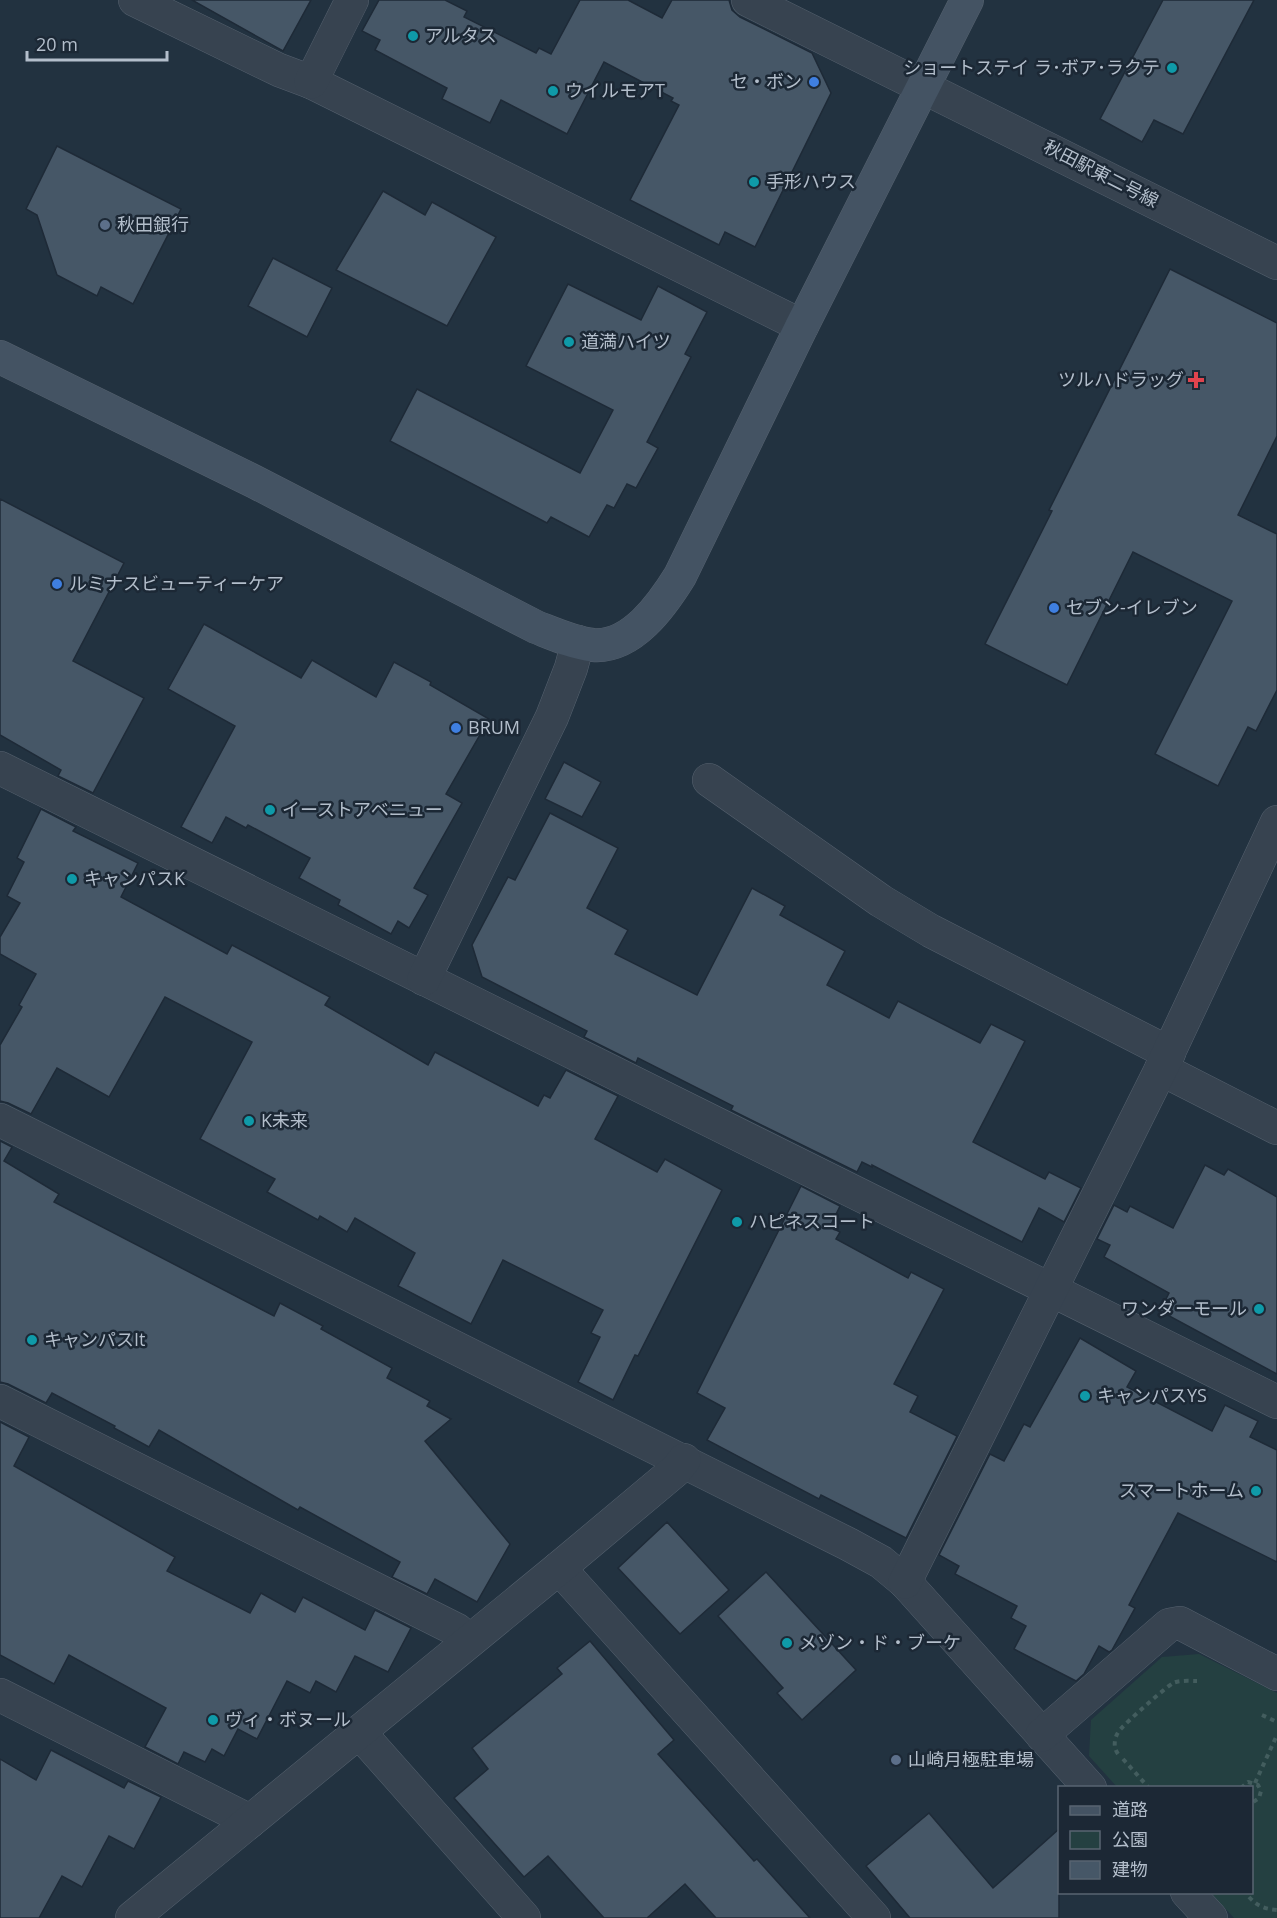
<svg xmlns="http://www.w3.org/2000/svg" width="1277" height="1918" font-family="'Open Sans','Noto Sans JP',sans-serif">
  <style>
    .green { fill: #244041 }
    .building { fill: #465767; stroke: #1e2a37; stroke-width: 1.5 }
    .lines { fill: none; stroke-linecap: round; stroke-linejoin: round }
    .street-casing { stroke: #55616e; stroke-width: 34 }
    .secondary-casing { stroke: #55616e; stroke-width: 34 }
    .path { stroke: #435d5e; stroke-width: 4; stroke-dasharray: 4.5 4.5; stroke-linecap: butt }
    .street { stroke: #374350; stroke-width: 33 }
    .secondary { stroke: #445363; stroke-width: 33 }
    .culture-dot { fill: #0f9aa8; stroke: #1c2835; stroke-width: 2 }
    .shop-dot { fill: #3f7fe0; stroke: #1c2835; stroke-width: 2 }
    .service-dot { fill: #5c6f8a; stroke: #1c2835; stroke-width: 2 }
    .health-dot { fill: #e0444e; stroke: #1c2835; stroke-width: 2 }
    .labels { text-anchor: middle; stroke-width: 5; stroke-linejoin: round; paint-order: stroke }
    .poi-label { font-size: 18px; fill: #b3becb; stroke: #1c2835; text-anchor: start }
    .street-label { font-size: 18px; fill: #b3becb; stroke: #1c2835 }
  </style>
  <rect width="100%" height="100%" fill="#223240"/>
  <path class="green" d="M1199,1654L1277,1693V1918H1234L1211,1893L1252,1892V1788L1117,1787L1089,1756L1091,1720L1162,1657Z"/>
  <g class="building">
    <path d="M192,0H311L283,51Z"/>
    <path d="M379,0H445L467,11L464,17L536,53L539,48L551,54L580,0H628L662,18L672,0H729L732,10L740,17L812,53L831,93L755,247L725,232L719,245L630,200L679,105L671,101L673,98L604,62L567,134L501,100L490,123L442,99L447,88L375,50L380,40L362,31Z"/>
    <path d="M1163,0H1254L1183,134L1154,120L1142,142L1100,119Z"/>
    <path d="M57,146L181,209L133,304L101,287L97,296L57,275L37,215L26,209Z"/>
    <path d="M383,191L425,215L432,202L496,237L447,326L336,270Z"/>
    <path d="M273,258L332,288L307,337L248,306Z"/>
    <path d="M1170,269L1277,323V436L1238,515L1277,534V690L1256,731L1248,727L1218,786L1155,754L1232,601L1133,552L1067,685L985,644L1052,511L1049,510Z"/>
    <path d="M568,284L641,320L658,286L707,312L685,354L691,357L647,442L658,448L636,488L627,484L614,508L607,505L589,537L551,517L547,523L390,441L417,389L580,473L613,410L526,366Z"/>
    <path d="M0,499L124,563L73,661L144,698L93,793L58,776L61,770L0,735Z"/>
    <path d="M204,624L301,678L312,660L376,697L394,662L431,682L430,685L489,719L446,794L462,803L414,888L428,895L409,928L398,921L391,934L338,905L340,900L299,878L310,858L248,825L246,828L226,817L212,843L181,827L235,726L168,689Z"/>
    <path d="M564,762L601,782L582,817L545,799Z"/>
    <path d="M41,809L76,827L73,831L138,863L121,897L227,954L232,945L330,997L325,1005L428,1065L435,1052L538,1106L544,1095L550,1098L566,1070L618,1096L595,1139L657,1172L665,1159L722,1190L638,1356L635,1355L613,1400L578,1382L600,1337L591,1333L603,1310L503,1260L471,1324L398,1286L415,1253L355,1218L347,1232L320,1216L318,1220L267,1192L275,1179L200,1139L252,1042L165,997L109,1097L57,1068L31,1114L8,1103L0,1101V1045L22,1007L19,1005L36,974L0,954V937L20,903L7,896L24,862L17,858Z"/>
    <path d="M550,813L618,848L587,908L628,930L615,954L697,995L752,888L785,906L780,915L845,951L827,985L889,1018L898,1001L980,1043L991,1024L1025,1041L973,1142L1045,1179L1049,1172L1081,1188L1064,1222L1039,1208L1022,1242L872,1165V1167L862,1162L857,1172L731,1110L733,1106L638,1058L636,1063L584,1037L587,1031L482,977L472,945L508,877L515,880Z"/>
    <path d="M0,1141L12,1147L4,1161L59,1194L54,1202L274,1316L280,1303L323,1326L321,1329L392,1368L387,1378L430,1401L427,1406L451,1419L425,1441L510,1544L477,1602L435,1579L427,1594L392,1577L400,1562L300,1507L298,1510L159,1430L149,1447L114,1428L115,1426L52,1393L46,1403L8,1384L0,1382Z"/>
    <path d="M1205,1165L1224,1175L1228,1169L1277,1197V1374L1160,1311L1169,1293L1104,1257L1110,1245L1097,1239L1114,1205L1127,1212L1130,1206L1173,1228Z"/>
    <path d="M801,1186L840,1206L830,1227L840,1232L836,1239L908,1278L911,1272L944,1289L894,1384L918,1396L910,1412L957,1436L906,1538L821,1495L819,1499L707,1440L725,1408L697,1393Z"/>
    <path d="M1080,1338L1136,1371L1127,1387L1212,1431L1225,1405L1258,1421L1250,1437L1277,1450V1562L1178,1513L1129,1605L1135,1608L1112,1650L1109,1652L1099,1646L1084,1674L1076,1681L1014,1649L1026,1626L1011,1618L1017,1606L955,1574L959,1566L939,1555L990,1454L1004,1461L1024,1424L1030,1427Z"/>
    <path d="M0,1422L29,1437L14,1466L175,1557L167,1571L250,1613L261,1593L295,1612L303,1597L365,1630L375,1610L411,1628L388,1672L355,1656L336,1692L316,1681L310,1693L287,1681L257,1739L238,1729L224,1756L212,1749L205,1762L184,1752L178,1764L145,1747L166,1708L69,1655L54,1684L0,1655Z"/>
    <path d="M667,1522L729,1590L680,1634L618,1568Z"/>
    <path d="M766,1572L856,1670L802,1720L777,1693L783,1688L718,1616Z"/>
    <path d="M590,1641L674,1740L658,1754L754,1861L757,1859L810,1918H716L685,1884L647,1918H604L548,1856L524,1877L454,1798L488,1769L472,1748L562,1674L557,1668Z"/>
    <path d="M51,1750L124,1788L128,1781L161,1797L134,1849L109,1836L82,1887L62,1876L39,1918H0V1759L36,1780Z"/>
    <path d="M929,1813L993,1888L1059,1829V1918H910L866,1866Z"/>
  </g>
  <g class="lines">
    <g class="street-casing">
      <g id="street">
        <path d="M135,0L279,70L311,82L802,326"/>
        <path d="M748,0L1277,263"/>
        <path d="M311,82L352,0"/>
        <path d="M0,768L1277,1402"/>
        <path d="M709,780L881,901L931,931L1169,1053"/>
        <path d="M424,979L552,717L571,668L578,642"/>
        <path d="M1161,1069L1277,1128"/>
        <path d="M0,1120L848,1544L881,1562L905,1582L1090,1788"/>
        <path d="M0,1401L457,1630L469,1641"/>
        <path d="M559,1568L874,1918"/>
        <path d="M905,1582L1161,1069L1277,822"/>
        <path d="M0,1695L250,1821"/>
        <path d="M359,1732L524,1918"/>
        <path d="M1042,1735L1169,1625L1180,1623L1277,1674"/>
        <path d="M1187,1892L1211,1918"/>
        <path d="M132,1918L559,1568L676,1470L684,1460"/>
      </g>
    </g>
    <g class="secondary-casing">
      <path id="secondary" d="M0,357L255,482L536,627C554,634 574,643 593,645C632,648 662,605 680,576L802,326L967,0"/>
    </g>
    <g class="path">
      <path d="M1262,1715L1277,1722"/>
      <path d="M1118,1754C1113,1747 1114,1738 1119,1731C1124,1724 1166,1687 1173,1683C1180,1680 1190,1681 1197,1681"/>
      <path d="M1123,1759L1149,1788"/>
      <path d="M1255,1783L1277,1735"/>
      <path d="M1241,1788L1248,1782L1258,1785L1261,1791L1259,1798L1252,1803"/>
      <path d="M1249,1897C1257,1906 1265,1909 1277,1910"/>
    </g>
    <use href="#street" class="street"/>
    <use href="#secondary" class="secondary"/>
  </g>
  <g class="culture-dot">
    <circle cx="413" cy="36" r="6"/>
    <circle cx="1172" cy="68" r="6"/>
    <circle cx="553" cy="91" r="6"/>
    <circle cx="754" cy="182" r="6"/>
    <circle cx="569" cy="342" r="6"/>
    <circle cx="270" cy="810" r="6"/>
    <circle cx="72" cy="879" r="6"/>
    <circle cx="249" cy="1121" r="6"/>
    <circle cx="737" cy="1222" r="6"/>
    <circle cx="1259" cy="1309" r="6"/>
    <circle cx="32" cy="1340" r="6"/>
    <circle cx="1085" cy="1396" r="6"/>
    <circle cx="1256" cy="1491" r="6"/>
    <circle cx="787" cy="1643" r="6"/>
    <circle cx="213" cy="1720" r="6"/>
  </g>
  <g class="shop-dot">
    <circle cx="814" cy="82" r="6"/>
    <circle cx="57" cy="584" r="6"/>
    <circle cx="1054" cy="608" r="6"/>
    <circle cx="456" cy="728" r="6"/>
  </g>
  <g class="service-dot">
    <circle cx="105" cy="225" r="6"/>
    <circle cx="896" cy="1760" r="6"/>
  </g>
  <path class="health-dot" d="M1193 371h6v6h6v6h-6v6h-6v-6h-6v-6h6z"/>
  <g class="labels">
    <g class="poi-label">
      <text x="425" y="42">アルタス</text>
      <text x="1160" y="74" text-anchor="end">ショートステイ ラ･ボア･ラクテ</text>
      <text x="802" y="88" text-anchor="end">セ・ボン</text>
      <text x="565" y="97">ウイルモアT</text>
      <text x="766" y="188">手形ハウス</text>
      <text x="117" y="231">秋田銀行</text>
      <text x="581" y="348">道満ハイツ</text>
      <text x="1184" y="386" text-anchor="end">ツルハドラッグ</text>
      <text x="69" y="590">ルミナスビューティーケア</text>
      <text x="1066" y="614">セブン-イレブン</text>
      <text x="468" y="734">BRUM</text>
      <text x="282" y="816">イーストアベニュー</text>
      <text x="84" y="885">キャンパスK</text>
      <text x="261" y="1127">K未来</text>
      <text x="749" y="1228">ハピネスコート</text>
      <text x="1247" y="1315" text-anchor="end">ワンダーモール</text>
      <text x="44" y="1346">キャンパスIt</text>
      <text x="1097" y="1402">キャンパスYS</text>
      <text x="1244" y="1497" text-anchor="end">スマートホーム</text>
      <text x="799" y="1649">メゾン・ド・ブーケ</text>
      <text x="225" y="1726">ヴィ・ボヌール</text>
      <text x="908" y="1766">山崎月極駐車場</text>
    </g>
    <g class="street-label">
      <text transform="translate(1101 174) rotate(27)" y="6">秋田駅東二号線</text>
    </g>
  </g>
  <rect x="1058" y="1786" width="195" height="108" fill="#1c2835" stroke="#586471" stroke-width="1.5"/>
  <rect x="1070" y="1806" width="30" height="9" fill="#445363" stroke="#586471" stroke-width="1.5"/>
  <text x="1112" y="1816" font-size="18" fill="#b3becb">道路</text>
  <rect x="1070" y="1831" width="30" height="18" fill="#244041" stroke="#586471" stroke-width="1.5"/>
  <text x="1112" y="1846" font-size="18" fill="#b3becb">公園</text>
  <rect x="1070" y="1861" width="30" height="18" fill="#465767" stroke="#586471" stroke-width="1.5"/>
  <text x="1112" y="1876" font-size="18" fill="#b3becb">建物</text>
  <path d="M27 51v9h140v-9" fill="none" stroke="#b3becb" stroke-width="3"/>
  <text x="36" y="51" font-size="18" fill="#b3becb" stroke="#1c2835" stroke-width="4.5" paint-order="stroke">20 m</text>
</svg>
